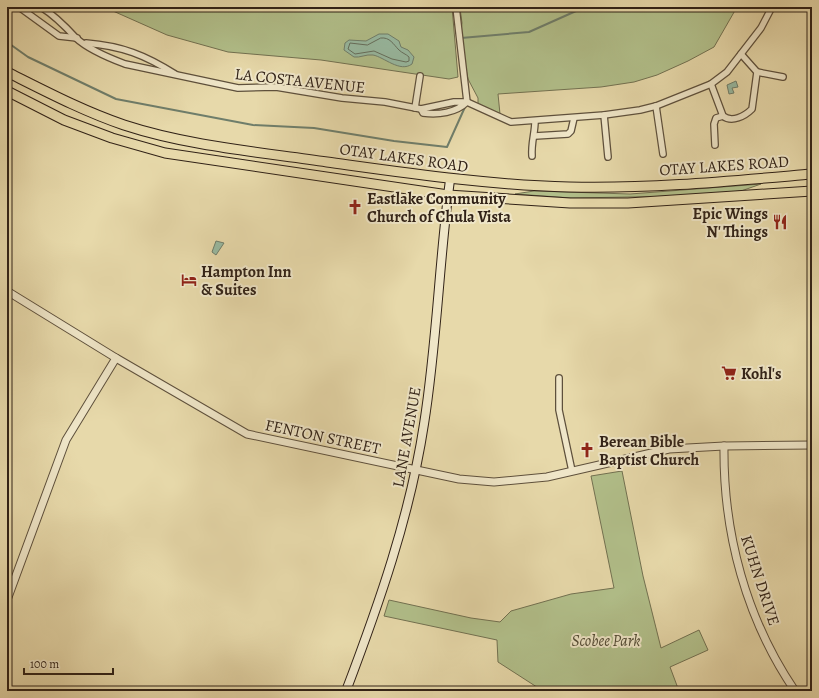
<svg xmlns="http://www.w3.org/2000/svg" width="819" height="698" font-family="Alegreya,serif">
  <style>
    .green { fill: #b2c08b; stroke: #727151 }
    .water { fill: #98bba3; stroke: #6f7e6b }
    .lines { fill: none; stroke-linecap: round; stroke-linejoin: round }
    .shore { stroke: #646e5d; stroke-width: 1 }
    .stream { stroke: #6f7e6b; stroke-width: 2 }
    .minor-casing { stroke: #5e503c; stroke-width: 8 }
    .tertiary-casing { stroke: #5e503c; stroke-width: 9 }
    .secondary-casing { stroke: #312217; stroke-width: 10 }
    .primary-casing { stroke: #312217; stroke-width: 11 }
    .minor { stroke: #efe6c8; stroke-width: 5.5 }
    .tertiary { stroke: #efe6c8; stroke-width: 7 }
    .secondary { stroke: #efe6c8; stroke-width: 8 }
    .primary { stroke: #e7d9aa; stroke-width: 9 }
    .labels { text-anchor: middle; stroke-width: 4; stroke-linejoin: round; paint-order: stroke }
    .street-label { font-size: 16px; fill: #312217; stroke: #efe6c8 }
    .poi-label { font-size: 16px; font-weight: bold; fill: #312217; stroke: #efe6c8; text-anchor: start }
    .park-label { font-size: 16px; font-style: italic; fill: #514a34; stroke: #efe6c8 }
  </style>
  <rect width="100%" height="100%" fill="#e7d9aa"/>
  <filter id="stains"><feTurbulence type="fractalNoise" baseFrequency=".005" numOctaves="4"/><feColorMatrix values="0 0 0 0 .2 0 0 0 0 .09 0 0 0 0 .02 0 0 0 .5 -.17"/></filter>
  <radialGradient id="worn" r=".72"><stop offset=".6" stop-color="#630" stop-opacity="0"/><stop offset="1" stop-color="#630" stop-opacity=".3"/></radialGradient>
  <g class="green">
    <path d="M104,7H452L458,77L449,79L321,60L228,52L167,35Z"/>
    <path d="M737,7L714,47L688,61L657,75L634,82L601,87L498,94L500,114L478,104V98L468,79L460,38L462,23L460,8Z"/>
    <path d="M761,184L741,191L685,196L572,198L515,194L534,191L630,194Z"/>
    <path d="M622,471L643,576L661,648L699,630L708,650L670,667L679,691H543L498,662L497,640L384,616L389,600L471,618L500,622L511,611L571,594L614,588L591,476Z"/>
  </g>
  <g class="water">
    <path d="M379,34H388L399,41L401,47L408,50L414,57L412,64C400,73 384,57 373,55C366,54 360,58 354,57L344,50L345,43L349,40L366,41Z"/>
    <path d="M736,81L738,87L732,88L734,93L729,94L727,85Z"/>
    <path d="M216,241L224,243L216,255L212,252Z"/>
  </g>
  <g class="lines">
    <path class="shore" d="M381,38C390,37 393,44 399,50C402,53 406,54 409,57V61L406,62L392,59L374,51L355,54L348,49L350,43L367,45Z"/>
    <g class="stream">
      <path d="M461,38L529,32L585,7"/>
      <path d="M7,42L28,57L116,99L253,125L314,128L394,141L447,147L465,107"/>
    </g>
    <g class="minor-casing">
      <g id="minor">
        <path d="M19,7L59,36L77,38"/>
        <path d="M41,7C54,15 65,26 76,38C89,50 109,58 125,64L238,88L276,87L342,98L385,102L421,109"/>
        <path d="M456,7L467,102"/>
        <path d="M86,43C122,46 145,55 175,74"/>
        <path d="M757,72L783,77"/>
        <path d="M711,84L723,116C732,123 745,116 752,109L757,72L741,54"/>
        <path d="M467,102C456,113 438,115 423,113L421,109L454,102H467L511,122L604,115L640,110L656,106L711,84L727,72L761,28L772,7"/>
        <path d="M656,106L663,154"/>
        <path d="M415,108L420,76"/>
        <path d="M604,115L608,157"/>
        <path d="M535,136L568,134L571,131L574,118"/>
        <path d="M715,145L714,124L716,118L723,116"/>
        <path d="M532,156C531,143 535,133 535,121"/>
        <path d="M559,378V410L572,471"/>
      </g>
    </g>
    <g class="tertiary-casing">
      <g id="tertiary">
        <path d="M7,291L116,358L247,434L459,479L494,482L547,477L669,449L724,446L812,445"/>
        <path d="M724,446C723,533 746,619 795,691"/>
        <path d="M7,600L66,440L116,358"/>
      </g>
    </g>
    <g class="secondary-casing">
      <path id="secondary" d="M346,691C379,604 410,516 424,424C437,343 439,261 450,180"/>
    </g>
    <g class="primary-casing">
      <g id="primary">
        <path d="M7,72C45,91 83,111 124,125C188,146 259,152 327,162C407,173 487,185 569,187C650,189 731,181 812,174"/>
        <path d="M7,91L64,120L112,138L165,153L448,195L570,203H628L812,191"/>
      </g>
    </g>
    <use href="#minor" class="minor"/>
    <use href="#tertiary" class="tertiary"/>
    <use href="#secondary" class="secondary"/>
    <use href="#primary" class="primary"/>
  </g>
  <defs>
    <g id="church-bare" transform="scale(1.2)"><path d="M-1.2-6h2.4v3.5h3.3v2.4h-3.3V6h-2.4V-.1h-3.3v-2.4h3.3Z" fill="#8f2418" stroke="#efe6c8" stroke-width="2.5" paint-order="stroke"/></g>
    <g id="restaurant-bare" transform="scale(1.2)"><path d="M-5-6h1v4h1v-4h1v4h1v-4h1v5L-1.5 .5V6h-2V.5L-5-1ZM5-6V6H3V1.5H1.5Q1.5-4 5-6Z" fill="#8f2418" stroke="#efe6c8" stroke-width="2.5" paint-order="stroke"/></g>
    <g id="hotel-bare" transform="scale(1.2)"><path d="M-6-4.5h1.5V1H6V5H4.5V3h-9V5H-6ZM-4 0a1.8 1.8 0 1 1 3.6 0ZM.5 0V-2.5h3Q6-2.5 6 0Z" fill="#8f2418" stroke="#efe6c8" stroke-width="2.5" paint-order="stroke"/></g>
    <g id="supermarket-bare" transform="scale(1.2)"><path d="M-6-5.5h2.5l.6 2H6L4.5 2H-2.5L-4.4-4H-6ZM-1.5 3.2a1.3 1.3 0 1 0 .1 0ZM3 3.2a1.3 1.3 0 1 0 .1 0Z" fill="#8f2418" stroke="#efe6c8" stroke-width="2.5" paint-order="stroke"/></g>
  </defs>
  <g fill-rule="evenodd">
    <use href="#church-bare" x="355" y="207"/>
    <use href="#restaurant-bare" x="780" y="222"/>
    <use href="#hotel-bare" x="189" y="280"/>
    <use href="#supermarket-bare" x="729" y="373"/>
    <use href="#church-bare" x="587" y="450"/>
  </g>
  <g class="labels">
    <g class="street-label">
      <text transform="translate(300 80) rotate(6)" y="6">LA COSTA AVENUE</text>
      <text transform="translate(404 157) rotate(8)" y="6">OTAY LAKES ROAD</text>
      <text transform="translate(724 165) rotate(-4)" y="6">OTAY LAKES ROAD</text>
      <text transform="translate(323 436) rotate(12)" y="6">FENTON STREET</text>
      <text transform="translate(406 437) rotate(-80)" y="6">LANE AVENUE</text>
      <text transform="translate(761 580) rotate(72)" y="6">KUHN DRIVE</text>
    </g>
    <g class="poi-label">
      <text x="367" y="204">Eastlake Community<tspan x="367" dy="18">Church of Chula Vista</tspan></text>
      <text x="768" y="219" text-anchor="end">Epic Wings<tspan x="768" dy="18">N' Things</tspan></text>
      <text x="201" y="277">Hampton Inn<tspan x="201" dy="18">&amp; Suites</tspan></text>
      <text x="741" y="379">Kohl's</text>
      <text x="599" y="447">Berean Bible<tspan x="599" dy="18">Baptist Church</tspan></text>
    </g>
    <g class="park-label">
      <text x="606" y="646">Scobee Park</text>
    </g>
  </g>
  <rect width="819" height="698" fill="none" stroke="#e7d9aa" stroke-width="24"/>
  <rect x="8" y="8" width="803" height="682" fill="none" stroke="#312217" stroke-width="2"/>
  <rect x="12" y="12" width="795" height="674" fill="none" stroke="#312217"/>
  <path d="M24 668v6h89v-6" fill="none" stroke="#312217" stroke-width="2"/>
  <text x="30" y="668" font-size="12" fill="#312217" stroke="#efe6c8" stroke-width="3" paint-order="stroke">100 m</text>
  <rect width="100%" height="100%" filter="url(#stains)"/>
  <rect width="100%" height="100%" fill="url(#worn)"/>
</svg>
